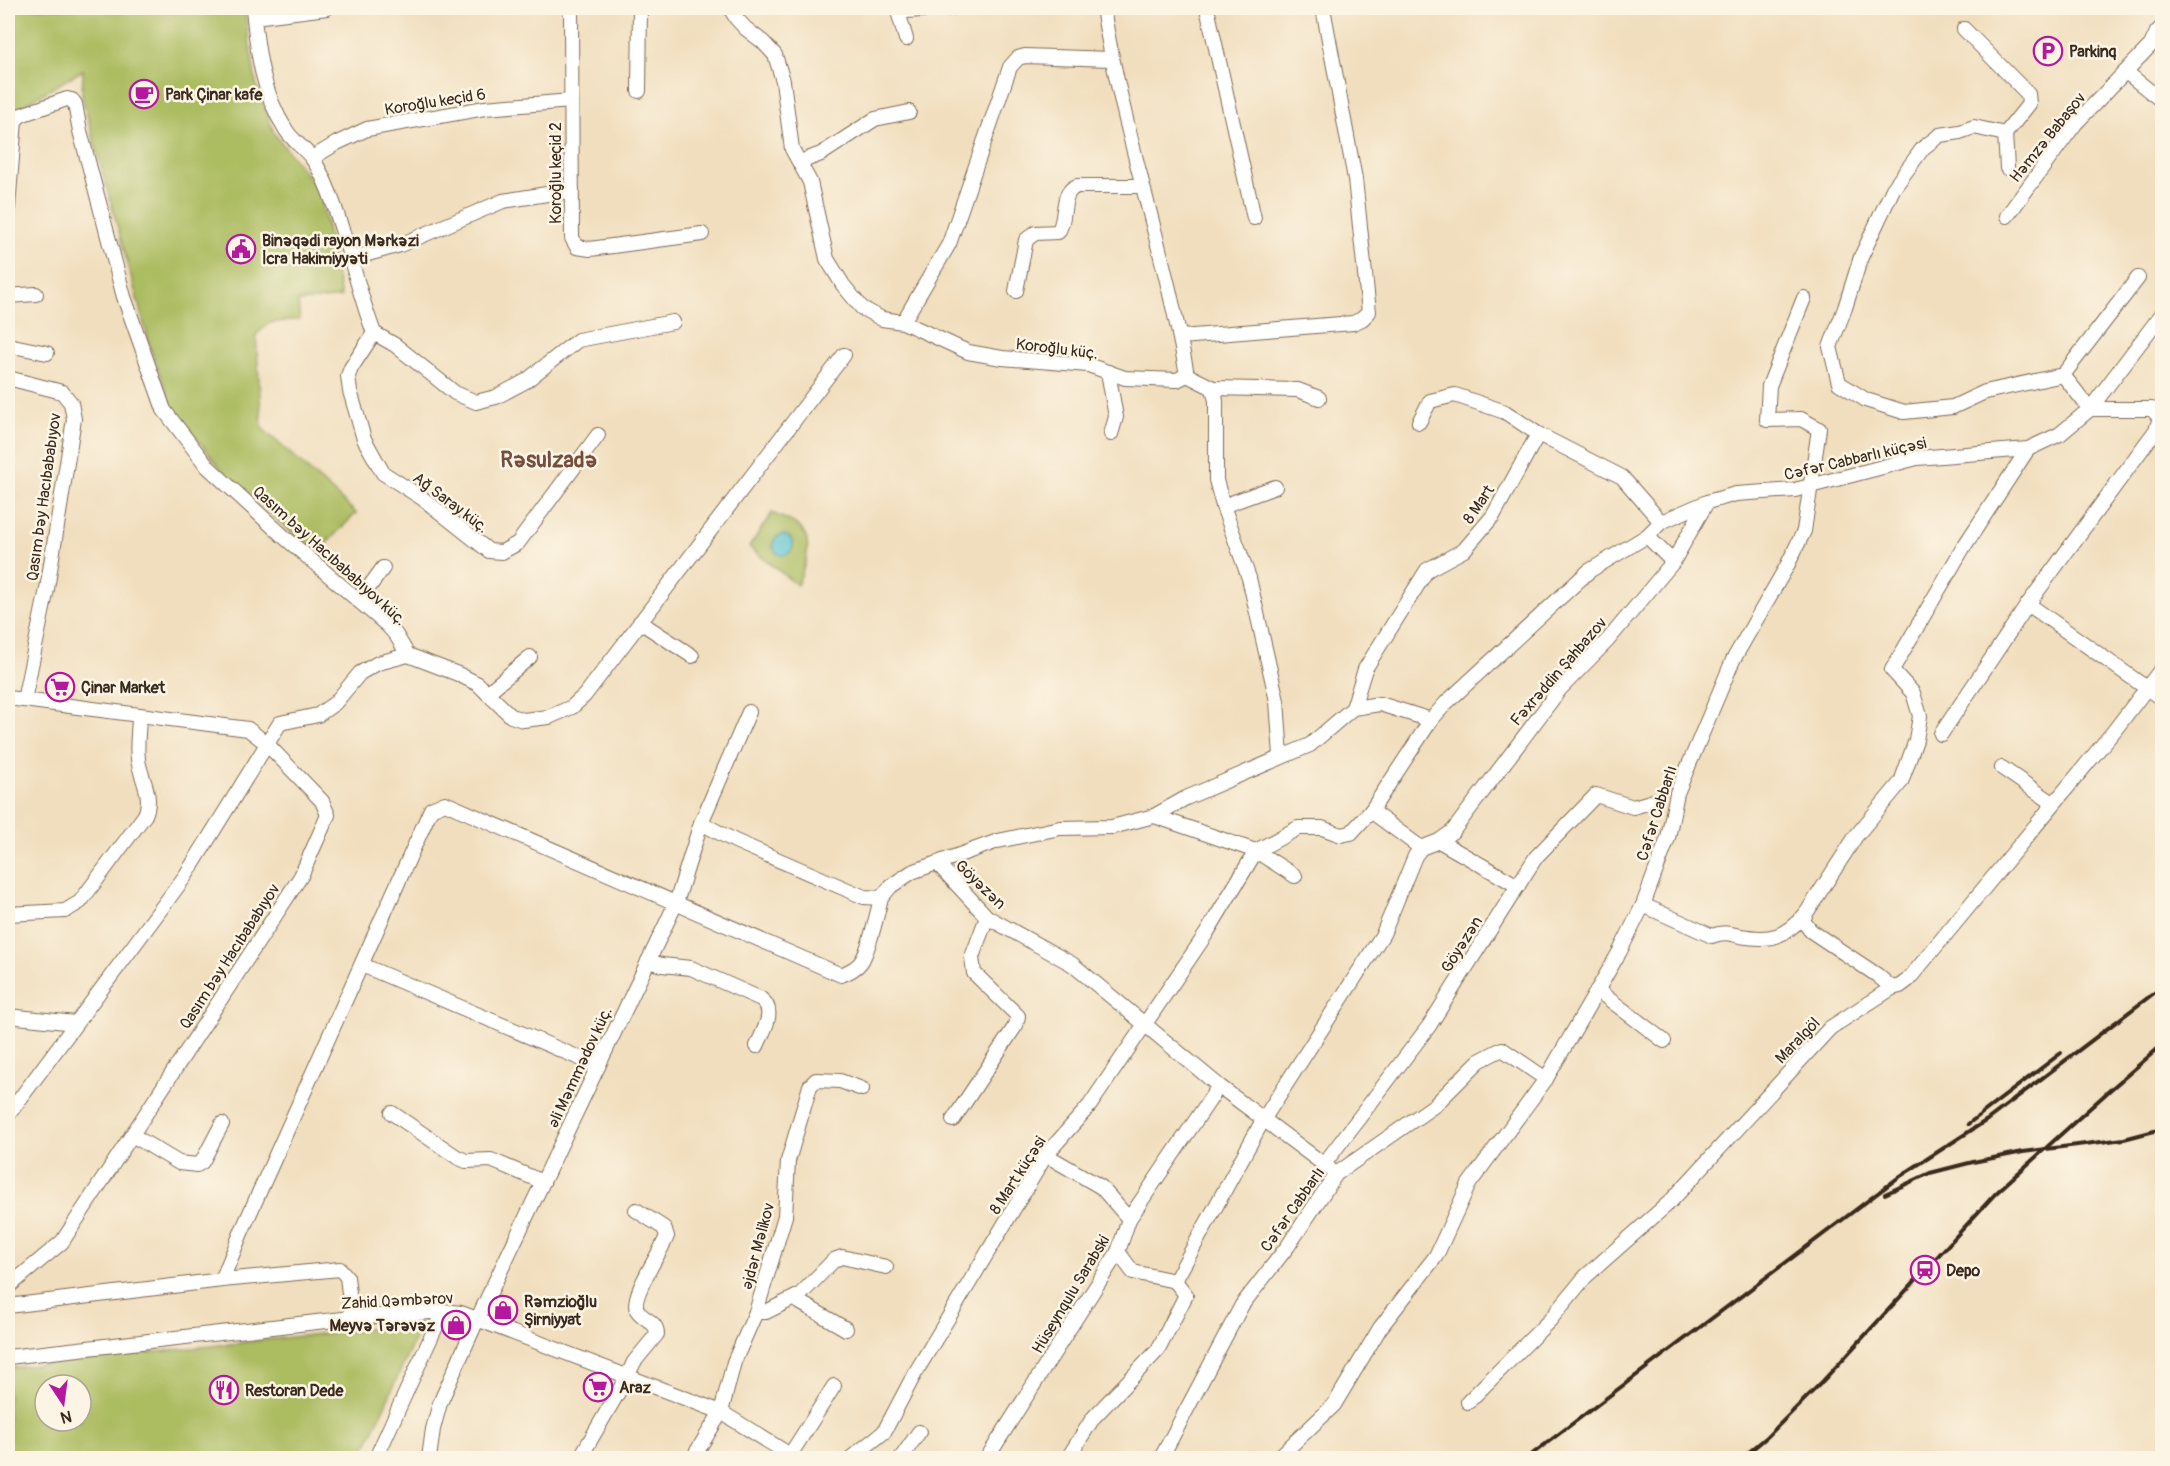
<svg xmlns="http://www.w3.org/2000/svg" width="2170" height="1466" font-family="Pangolin,sans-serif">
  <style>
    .green { fill: #acbc60; stroke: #74733f; stroke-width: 1.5; fill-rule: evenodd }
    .water { fill: #59c5d2; stroke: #4a7878; stroke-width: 1.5 }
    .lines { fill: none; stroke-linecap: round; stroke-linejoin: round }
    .street-casing { stroke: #7b6956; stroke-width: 16 }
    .street { stroke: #fff; stroke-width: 14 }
    .rail { stroke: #3b2a1e; stroke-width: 4 }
    .labels { text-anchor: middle; stroke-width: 5; stroke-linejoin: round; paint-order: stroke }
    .poi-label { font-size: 16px; font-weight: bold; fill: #3b2a1e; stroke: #fcf5e5; text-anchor: start }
    .street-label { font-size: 16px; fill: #3b2a1e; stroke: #fcf5e5 }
    .district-label { font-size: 22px; font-weight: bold; fill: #754e3d; stroke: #fcf5e5 }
  </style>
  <rect width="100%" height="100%" fill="#fcf5e5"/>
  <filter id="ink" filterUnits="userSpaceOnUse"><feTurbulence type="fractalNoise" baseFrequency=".0167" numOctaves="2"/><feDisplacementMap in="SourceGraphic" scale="12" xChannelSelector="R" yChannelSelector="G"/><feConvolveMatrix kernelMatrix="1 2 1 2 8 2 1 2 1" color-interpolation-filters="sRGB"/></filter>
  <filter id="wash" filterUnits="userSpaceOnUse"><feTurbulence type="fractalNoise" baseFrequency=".008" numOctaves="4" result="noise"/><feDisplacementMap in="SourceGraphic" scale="24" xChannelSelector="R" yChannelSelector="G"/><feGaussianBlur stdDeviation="1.35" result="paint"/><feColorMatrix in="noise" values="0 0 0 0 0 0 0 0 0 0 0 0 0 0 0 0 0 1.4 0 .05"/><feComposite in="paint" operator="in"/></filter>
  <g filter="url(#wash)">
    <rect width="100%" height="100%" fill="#f1debe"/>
    <g class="green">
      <path d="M8,8H244L256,83L274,133L320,192L341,297L298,302L300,319L269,323L256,335L262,428L356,513L316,554L225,474L173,408L152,353L82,97L83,70L8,114Z"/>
      <path d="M772,513C780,517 788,519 795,524C817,538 805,566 797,585L749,547Z"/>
      <path d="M422,1323L361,1458H8V1368ZM45,1385H81V1421H45Z"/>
    </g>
    <circle class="water" cx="783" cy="545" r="10"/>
  </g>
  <g filter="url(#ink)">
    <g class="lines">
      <g class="street-casing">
        <g id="street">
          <path d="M253,8C257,50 262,93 286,130C292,140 303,147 311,157C318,166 324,179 328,189C347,236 356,286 374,333"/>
          <path d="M571,8L572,238L577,247L590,249L702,234"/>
          <path d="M730,8L736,18L745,28L763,42L775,55L783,81L792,149L810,182L827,259L843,285L862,308L882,319L903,322L968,352L1002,358L1088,365L1125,378L1177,380L1187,375L1213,388L1216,401V480L1223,506L1249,578L1277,701L1281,756"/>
          <path d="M897,8L906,39"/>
          <path d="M1103,8C1123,132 1165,251 1187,375"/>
          <path d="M1207,8L1254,218"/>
          <path d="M897,9L906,11L951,8"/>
          <path d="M254,17L327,8"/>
          <path d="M1964,29L2028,94L2029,104L2005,134"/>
          <path d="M2126,72L2162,101"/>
          <path d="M639,91L640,8"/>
          <path d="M312,158L337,143L367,129L485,108L571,101"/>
          <path d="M800,162L821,154L875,119L909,112"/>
          <path d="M2007,168L2005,134L1974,127L1960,132L1940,135L1923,148L1893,189L1861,257L1845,308L1830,347L1839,383L1866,400L1904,412L1953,407L1985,392L2063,375L2138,278"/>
          <path d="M8,207L15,120L21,115L67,99L72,100L75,104L80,131L124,297L164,410L207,466L283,536L388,626L396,635L408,655L458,674L478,684L511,716L523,720L549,717L572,707L585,695L844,355"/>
          <path d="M2007,216L2075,124L2151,45L2157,32L2162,27"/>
          <path d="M350,259L400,245L503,201L572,190"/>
          <path d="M1016,291L1026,240L1035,233L1058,232C1068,217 1059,193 1077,186H1141"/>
          <path d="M8,296L36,294"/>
          <path d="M903,322L949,244L1010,67L1018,58L1025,56L1111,59"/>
          <path d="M374,333L351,368L348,376L350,391L364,439L383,473L422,498L489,551L502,552L518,543L598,435"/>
          <path d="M374,333L395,345L455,393L476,402L496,397L526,381L578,340L673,322"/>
          <path d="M1181,337L1353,323L1362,319L1369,312L1355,179L1323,8"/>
          <path d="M8,345L47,353"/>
          <path d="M1108,372L1116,417L1111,434"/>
          <path d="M8,378L62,392L71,403L74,419L47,589L24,700"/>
          <path d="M1213,388L1298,390L1319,398"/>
          <path d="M1419,422L1430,401L1455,395L1505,412L1538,434"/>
          <path d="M1223,506L1275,487"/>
          <path d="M1647,536L1673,562"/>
          <path d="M359,601L383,568"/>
          <path d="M2028,604L2162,699"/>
          <path d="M640,622L692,656"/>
          <path d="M487,693L530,657"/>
          <path d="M8,698L248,729L266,743L322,801L328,815L301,876L62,1242L8,1287"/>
          <path d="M1353,708L1365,669L1427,570L1464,550L1493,516L1538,434L1622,477L1661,522"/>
          <path d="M1941,734L2028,604L2156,430L2160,418L2152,409H2090L2063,375"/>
          <path d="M2002,768L2053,803"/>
          <path d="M1154,816L1256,851L1295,876"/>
          <path d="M701,823L735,841L864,897L881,898L891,886L912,872L998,841L1060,828L1112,827L1154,816L1186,798L1310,745L1353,708L1380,704L1431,720"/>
          <path d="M1439,841L1518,886"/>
          <path d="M1421,848L1439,841L1453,831L1560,689L1608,640L1673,562L1707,502"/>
          <path d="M937,863L987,917L1072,964L1219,1086L1330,1169"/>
          <path d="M1643,905L1712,936C1723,932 1729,933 1740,936C1771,941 1783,938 1805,915"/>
          <path d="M8,914L65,911L80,902L145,815C154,795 140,778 138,759C136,745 139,729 139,715"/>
          <path d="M648,961L662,965L691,968L761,999C777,1011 763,1031 757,1046"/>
          <path d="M362,965L598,1066"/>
          <path d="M1892,988L1877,975L1811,931L1803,921L1805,915L1856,836L1901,782L1916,740L1920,716L1913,693L1892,670L1963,548L2028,449"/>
          <path d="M1597,990L1664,1041"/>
          <path d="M8,1016L75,1023"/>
          <path d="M392,1113L457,1157L466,1161L491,1160L543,1182"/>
          <path d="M8,1115L186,875L280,723L318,715L335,703L360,673L378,663L408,655"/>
          <path d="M953,1120L1016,1025L1018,1016L974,973L972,957L987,917"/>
          <path d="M132,1135L179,1163L197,1165L202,1162L222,1124"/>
          <path d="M1046,1155L1101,1187L1129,1219"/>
          <path d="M1324,1164L1429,1026L1536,857L1596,795L1633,807L1654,801"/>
          <path d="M1118,1252L1133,1272L1175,1281"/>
          <path d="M222,1280L241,1233L431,809L445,803L841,975C848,972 856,969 861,962C868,952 878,911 881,898"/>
          <path d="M1175,1281L1263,1120L1383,934L1415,856L1421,848L1371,811L1431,720L1446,703L1589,571L1647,536L1661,522L1707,502L1736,494L1795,490L1917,458L2028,449L2060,434L2090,409L2162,314"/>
          <path d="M794,1299L846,1329"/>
          <path d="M8,1306L222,1280L340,1269L347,1277L352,1318"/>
          <path d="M756,1312H766L800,1295L834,1260L842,1257L886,1267"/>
          <path d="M8,1357L352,1318L443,1311L461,1313L721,1412L795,1458"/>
          <path d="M1468,1402L1550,1320L1585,1277L1671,1201L1830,1028L1892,988L1900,986L1908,980L2114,731L2162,668"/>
          <path d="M790,1455L834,1386"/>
          <path d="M376,1458L443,1311"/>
          <path d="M429,1458L433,1429L440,1403L477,1320L676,903L701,823L749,712"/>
          <path d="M580,1458L627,1377L634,1362L657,1334C657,1321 643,1320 637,1310C630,1295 662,1251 667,1236L664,1228L636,1210"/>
          <path d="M693,1458L721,1412L734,1362L756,1312L785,1216L788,1161L810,1086L816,1080L840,1081L862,1089"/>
          <path d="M851,1458L884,1432L914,1375L1046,1155L1090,1105L1206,934L1256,851L1298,828H1322L1341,835L1351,833L1371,811"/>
          <path d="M901,1458L919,1432"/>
          <path d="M987,1458L1118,1252L1129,1219L1219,1086"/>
          <path d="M1068,1458L1093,1418L1158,1350L1186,1295L1175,1281"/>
          <path d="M1161,1458L1242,1305L1288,1246L1336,1174L1435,1105L1479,1061L1502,1049L1546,1079"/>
          <path d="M1278,1458L1334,1405L1380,1328L1436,1256L1469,1184L1546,1079L1620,951L1643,905L1668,838L1677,793L1733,660L1787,566L1804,531L1819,429L1801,419L1767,420L1769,386L1804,298"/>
        </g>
      </g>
      <use href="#street" class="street"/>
      <g class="rail">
        <path d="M1968,1124L2061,1053"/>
        <path d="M1885,1194L1930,1173L1973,1162L2023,1152L2124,1139L2162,1129"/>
        <path d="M1527,1458L1899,1177L1987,1120L2162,987"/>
        <path d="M1742,1458L1767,1437L1821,1383L1995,1194L2110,1090L2162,1045"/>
      </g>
    </g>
  </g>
  <defs>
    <g id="parking-ring" transform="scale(1.5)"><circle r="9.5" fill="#fcf5e5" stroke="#b5179e" stroke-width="1.5"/><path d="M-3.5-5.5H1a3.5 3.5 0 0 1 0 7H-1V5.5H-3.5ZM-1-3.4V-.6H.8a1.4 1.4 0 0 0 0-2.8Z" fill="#b5179e"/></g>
    <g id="cafe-ring" transform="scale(1.5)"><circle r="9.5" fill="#fcf5e5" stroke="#b5179e" stroke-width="1.5"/><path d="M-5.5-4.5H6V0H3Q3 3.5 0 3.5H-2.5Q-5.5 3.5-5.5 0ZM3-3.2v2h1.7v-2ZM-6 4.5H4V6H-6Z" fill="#b5179e"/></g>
    <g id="civic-ring" transform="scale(1.5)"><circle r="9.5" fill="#fcf5e5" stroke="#b5179e" stroke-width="1.5"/><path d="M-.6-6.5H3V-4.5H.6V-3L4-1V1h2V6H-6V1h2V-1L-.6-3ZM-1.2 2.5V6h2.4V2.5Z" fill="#b5179e"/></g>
    <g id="supermarket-ring" transform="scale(1.5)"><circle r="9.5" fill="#fcf5e5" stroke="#b5179e" stroke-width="1.5"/><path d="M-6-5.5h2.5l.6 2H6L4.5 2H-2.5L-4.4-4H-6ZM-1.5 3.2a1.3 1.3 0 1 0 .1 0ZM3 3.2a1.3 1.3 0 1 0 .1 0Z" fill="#b5179e"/></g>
    <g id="station-ring" transform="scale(1.5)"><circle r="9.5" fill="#fcf5e5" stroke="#b5179e" stroke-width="1.5"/><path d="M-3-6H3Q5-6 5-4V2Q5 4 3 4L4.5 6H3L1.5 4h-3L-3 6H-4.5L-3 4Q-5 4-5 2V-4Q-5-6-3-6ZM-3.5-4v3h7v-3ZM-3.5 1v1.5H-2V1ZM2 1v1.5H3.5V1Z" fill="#b5179e"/></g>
    <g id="shop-ring" transform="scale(1.5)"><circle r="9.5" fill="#fcf5e5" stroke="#b5179e" stroke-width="1.5"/><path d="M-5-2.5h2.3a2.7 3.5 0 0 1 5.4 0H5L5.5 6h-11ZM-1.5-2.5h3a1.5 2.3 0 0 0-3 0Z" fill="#b5179e"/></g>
    <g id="restaurant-ring" transform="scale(1.5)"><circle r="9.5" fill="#fcf5e5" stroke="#b5179e" stroke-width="1.5"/><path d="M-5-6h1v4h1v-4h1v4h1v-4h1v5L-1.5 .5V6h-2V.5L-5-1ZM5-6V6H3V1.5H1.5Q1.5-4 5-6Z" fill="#b5179e"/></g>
  </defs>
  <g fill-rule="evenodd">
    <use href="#parking-ring" x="2048" y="51"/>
    <use href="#cafe-ring" x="144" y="94"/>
    <use href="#civic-ring" x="241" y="249"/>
    <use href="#supermarket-ring" x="60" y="687"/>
    <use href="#station-ring" x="1925" y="1270"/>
    <use href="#shop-ring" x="503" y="1310"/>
    <use href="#shop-ring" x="456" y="1325"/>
    <use href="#supermarket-ring" x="598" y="1387"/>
    <use href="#restaurant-ring" x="224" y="1390"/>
  </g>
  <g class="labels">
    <g class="poi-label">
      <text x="2069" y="57">Parkinq</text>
      <text x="165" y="100">Park Çinar kafe</text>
      <text x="262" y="246">Binəqədi rayon Mərkəzi<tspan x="262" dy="18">İcra Hakimiyyəti</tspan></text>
      <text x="81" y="693">Çinar Market</text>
      <text x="1946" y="1276">Depo</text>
      <text x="524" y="1307">Rəmzioğlu<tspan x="524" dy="18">Şirniyyat</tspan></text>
      <text x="435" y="1331" text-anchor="end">Meyvə Tərəvəz</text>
      <text x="619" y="1393">Araz</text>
      <text x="245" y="1396">Restoran Dede</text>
    </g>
    <g class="street-label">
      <text transform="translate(435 101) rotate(-9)" y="6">Koroğlu keçid 6</text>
      <text transform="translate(2047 137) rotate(-51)" y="6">Həmzə Babaşov</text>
      <text transform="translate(555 173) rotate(-90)" y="6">Koroğlu keçid 2</text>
      <text transform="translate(1057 348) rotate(7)" y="6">Koroğlu küç.</text>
      <text transform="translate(1855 458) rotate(-13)" y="6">Cəfər Cabbarlı küçəsi</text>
      <text transform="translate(43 497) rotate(-82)" y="6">Qasım bəy Hacıbababıyov</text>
      <text transform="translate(451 502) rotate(37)" y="6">Ağ Saray küç.</text>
      <text transform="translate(1478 504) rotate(-56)" y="6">8 Mart</text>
      <text transform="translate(330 555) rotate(42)" y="6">Qasım bəy Hacıbababıyov küç.</text>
      <text transform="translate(1558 671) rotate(-49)" y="6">Fəxrəddin Şahbazov</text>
      <text transform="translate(1656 813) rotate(-72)" y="6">Cəfər Cabbarlı</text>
      <text transform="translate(981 884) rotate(44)" y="6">Göyəzən</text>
      <text transform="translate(1461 944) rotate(-58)" y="6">Göyəzən</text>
      <text transform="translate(229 956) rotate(-57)" y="6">Qasım bəy Hacıbababıyov</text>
      <text transform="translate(1797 1040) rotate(-46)" y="6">Maralgöl</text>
      <text transform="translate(579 1067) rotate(-65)" y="6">Əli Məmmədov küç.</text>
      <text transform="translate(1017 1175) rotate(-57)" y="6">8 Mart küçəsi</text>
      <text transform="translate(1292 1209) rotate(-55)" y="6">Cəfər Cabbarlı</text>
      <text transform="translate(757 1246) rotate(-75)" y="6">Əjdər Məlikov</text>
      <text transform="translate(1070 1294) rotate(-59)" y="6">Hüseynqulu Sarabski</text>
      <text transform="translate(397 1300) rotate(-3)" y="6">Zahid Qəmbərov</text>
    </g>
    <g class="district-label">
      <text x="549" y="467">Rəsulzadə</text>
    </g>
  </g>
  <rect width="2170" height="1466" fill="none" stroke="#fcf5e5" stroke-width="30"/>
  <g transform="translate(63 1403) rotate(167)"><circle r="28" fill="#fcf5e5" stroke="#afa495" stroke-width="1.5"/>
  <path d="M0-4.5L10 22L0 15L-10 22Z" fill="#b5179e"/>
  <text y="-9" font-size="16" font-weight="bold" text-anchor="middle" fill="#3b2a1e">N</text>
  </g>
</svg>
